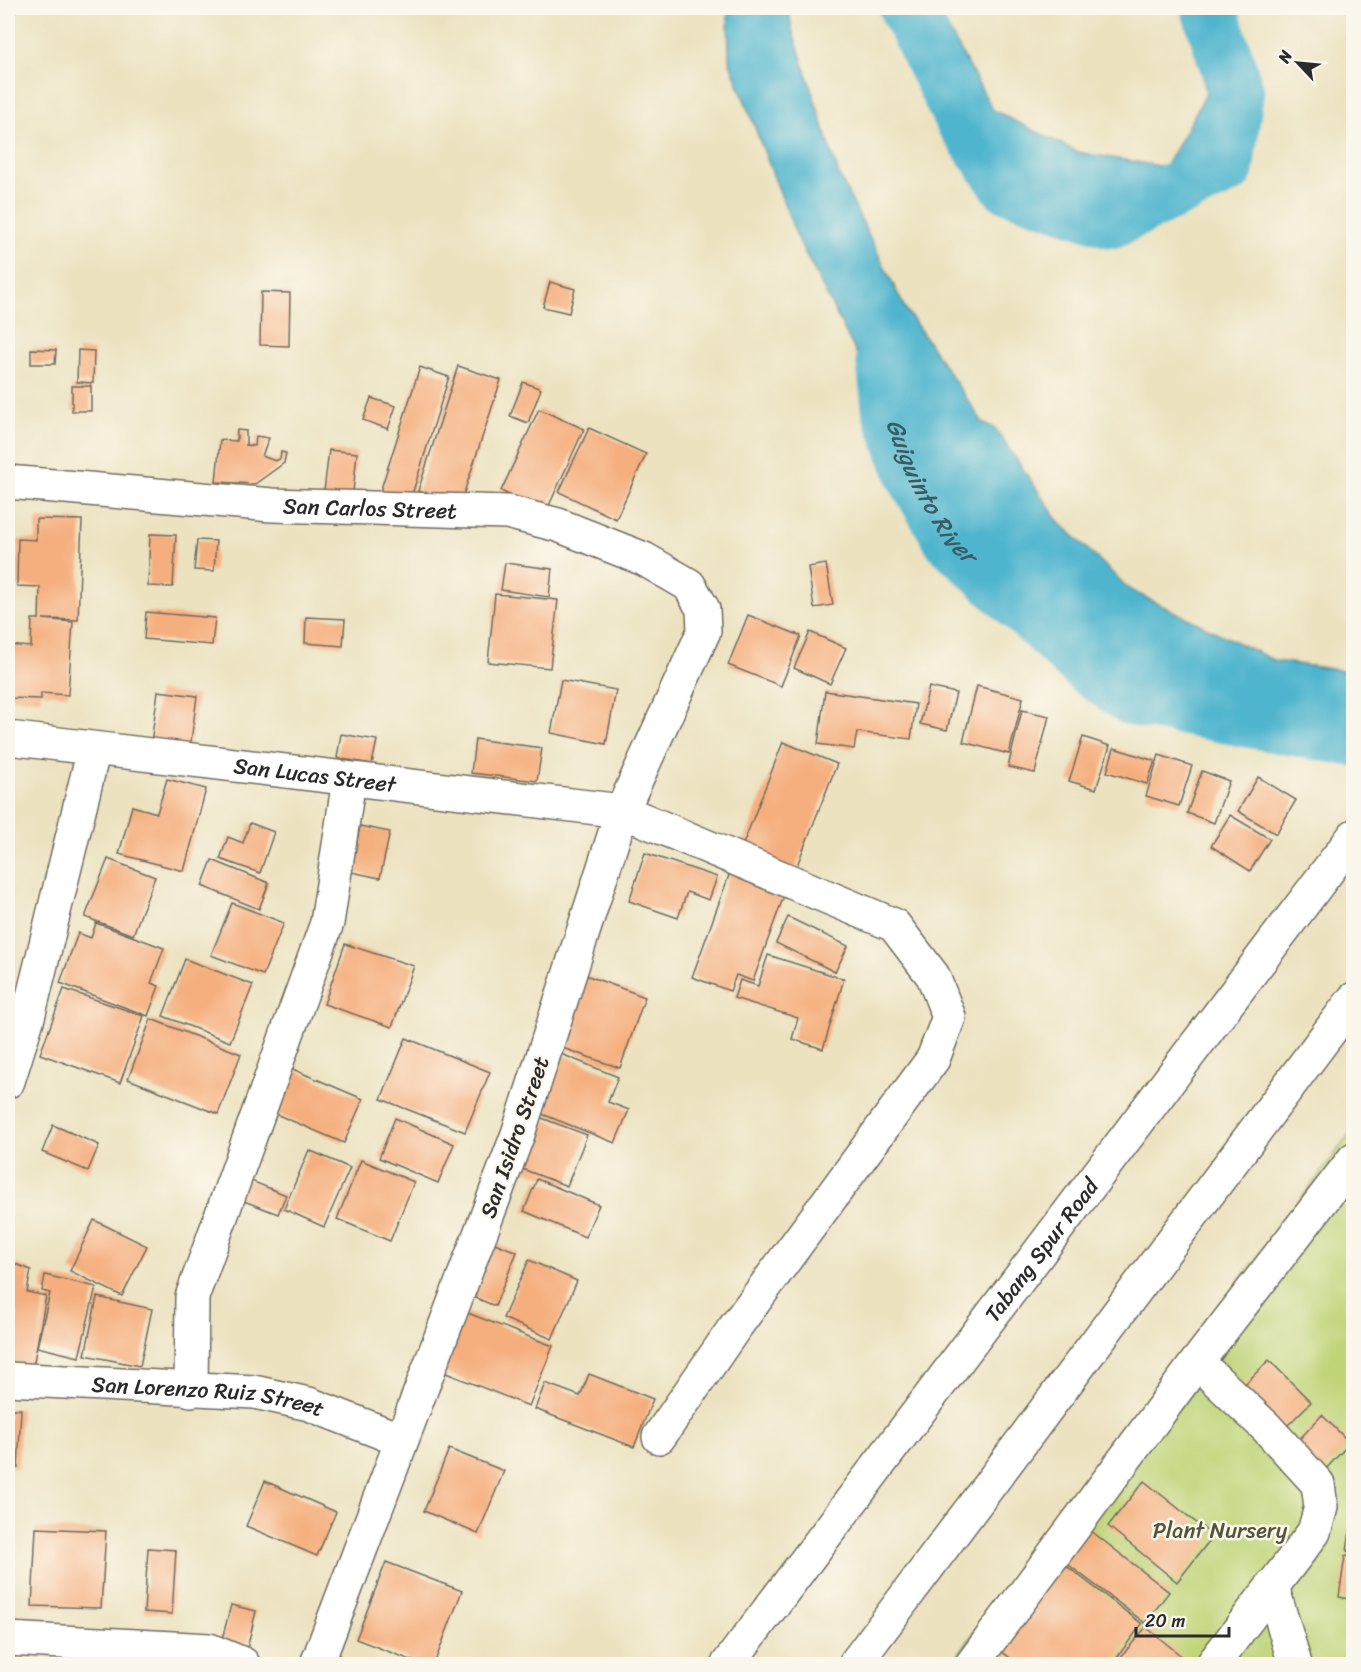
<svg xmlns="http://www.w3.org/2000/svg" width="1361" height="1672" font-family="Sriracha,sans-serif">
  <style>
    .green { fill: #c0d478; stroke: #768052; stroke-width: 1.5 }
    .water { fill: #4fb5ce; stroke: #3d707c; stroke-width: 1.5 }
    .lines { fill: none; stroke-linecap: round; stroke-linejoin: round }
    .river { stroke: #4fb5ce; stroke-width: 56 }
    .building { fill: #f5af7e }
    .minor-casing { stroke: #6f6b5f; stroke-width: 36 }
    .highway-casing { stroke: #6f6b5f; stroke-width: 36 }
    .minor { stroke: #fff; stroke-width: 33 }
    .highway { stroke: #fff; stroke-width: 33 }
    .labels { text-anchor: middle; stroke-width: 5; stroke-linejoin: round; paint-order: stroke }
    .street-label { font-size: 22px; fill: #2b2b2b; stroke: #fbf7ec }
    .park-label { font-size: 22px; fill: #50553e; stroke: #fbf7ec }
    .water-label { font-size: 24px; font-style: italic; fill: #385b64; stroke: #fbf7ec }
  </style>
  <rect width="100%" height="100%" fill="#fbf7ec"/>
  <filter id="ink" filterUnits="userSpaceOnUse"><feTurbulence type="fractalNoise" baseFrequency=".0167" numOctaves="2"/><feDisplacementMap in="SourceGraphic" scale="12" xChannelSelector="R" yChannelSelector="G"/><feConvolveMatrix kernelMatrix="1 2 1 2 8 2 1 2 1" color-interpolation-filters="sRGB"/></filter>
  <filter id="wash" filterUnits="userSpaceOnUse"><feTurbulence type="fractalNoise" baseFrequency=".008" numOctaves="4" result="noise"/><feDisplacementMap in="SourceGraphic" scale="24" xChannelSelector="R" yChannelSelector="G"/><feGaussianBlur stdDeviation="1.35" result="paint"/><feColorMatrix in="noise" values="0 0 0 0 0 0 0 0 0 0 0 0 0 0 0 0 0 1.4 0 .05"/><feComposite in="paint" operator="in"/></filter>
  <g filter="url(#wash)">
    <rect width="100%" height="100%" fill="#ece2c0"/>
    <path class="green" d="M1353,1130V1664H951Z"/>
    <g class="water">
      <path d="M728,8H788L792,29L839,175L905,308L983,423L995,428L1059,522L1130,590L1275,661L1353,672V742L1215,715L1114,672L1019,605L894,427L797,237L729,60Z"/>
      <path d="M877,8H937L993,110L1077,152L1165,167L1206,94L1194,32L1179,8H1235L1244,128L1205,177L1143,209L1037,201L951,126Z"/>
    </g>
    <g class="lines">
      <g class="river">
        <path d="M907,8L962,119L1008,185L1112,220L1226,167L1236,91L1209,8"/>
        <path id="s1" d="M884,358L890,411L915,477L951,539L1089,668L1132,698L1354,739"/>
      </g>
    </g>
    <g id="blocks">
      <g class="building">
        <path d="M550,282L575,289L569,313L543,307Z"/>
        <path d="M261,292L290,293L289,346L260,345Z"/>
        <path d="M31,349L56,350L55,364H31Z"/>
        <path d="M78,350L94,351L93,383L77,382Z"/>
        <path d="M458,366L501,380L460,505L418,491Z"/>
        <path d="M420,367L449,377L409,504L379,495Z"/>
        <path d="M523,382L541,389L528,423L510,416Z"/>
        <rect x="72" y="386" width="19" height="25"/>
        <path d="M371,398L396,406L388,429L363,420Z"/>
        <path d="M539,409L584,429L546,512L501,491Z"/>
        <path d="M589,428L646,454L616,519L559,492Z"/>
        <path d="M237,430L246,431V445L255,446L256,436L269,438L262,456L275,461L280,459L281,452L286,453L284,463L255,484L216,482L220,440L237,441Z"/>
        <path d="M329,450L357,453L352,502L323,499Z"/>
        <path d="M36,519L82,520L78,620L43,619L73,622L68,695L41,693V699L8,698V645L31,647L32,619H39L40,587L17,586L18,539L36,540Z"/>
        <path d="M150,534L176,535L173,587L148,586Z"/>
        <path d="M197,540L216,541L214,571L194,570Z"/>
        <path d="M505,563L552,569L549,597L501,590Z"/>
        <path d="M826,564L833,605L814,608L808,567Z"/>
        <path d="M495,594L558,600L550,668L488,662Z"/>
        <path d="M146,612L215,618L212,645L144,639Z"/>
        <path d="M748,615L801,636L781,686L728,665Z"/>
        <path d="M306,617L345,619L343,646L305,643Z"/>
        <path d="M810,632L846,648L830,684L794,668Z"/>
        <path d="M561,680L616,690L606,744L551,733Z"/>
        <path d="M977,686L1023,698L1009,754L963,742Z"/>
        <path d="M929,687L956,693L947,730L920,724Z"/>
        <path d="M158,691L197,696L190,749L151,743Z"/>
        <path d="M825,691L916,704L911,739L857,732L854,749L818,744Z"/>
        <path d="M1022,710L1049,716L1035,773L1008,767Z"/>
        <path d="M341,734L377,740L372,764L337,758Z"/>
        <path d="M1083,737L1110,746L1096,789L1069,781Z"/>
        <path d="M475,739L542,748L537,781L471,773Z"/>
        <path d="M783,742L837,764L792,878L738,857Z"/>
        <path d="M1114,748L1155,761L1147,784L1107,772Z"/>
        <path d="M1159,755L1192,766L1179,806L1146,796Z"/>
        <path d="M1202,771L1229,781L1214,823L1187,813Z"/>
        <path d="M1258,777L1296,800L1276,834L1238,811Z"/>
        <path d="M167,779L206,789L184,871L119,854L132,806L157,813Z"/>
        <path d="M1230,815L1270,839L1250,871L1211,846Z"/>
        <path d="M250,823L274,832L260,873L220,859L228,837L243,843Z"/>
        <path d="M360,826L390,832L380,878L351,872Z"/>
        <path d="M645,853L717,877L709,900L687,892L678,918L629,901Z"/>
        <path d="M108,859L155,877L133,935L85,917Z"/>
        <path d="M212,860L269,883L259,909L202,886Z"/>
        <path d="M732,867L787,887L753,981L736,975L730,991L692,977Z"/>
        <path d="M232,903L284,923L263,975L211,955Z"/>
        <path d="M788,917L848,946L835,972L776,943Z"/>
        <path d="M96,923L164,948L151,983L159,986L148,1016L60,983L78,933L91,938Z"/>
        <path d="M345,944L414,966L392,1027L324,1004Z"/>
        <path d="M768,955L844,979L823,1049L792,1039L798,1018L734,998L740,980L758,986Z"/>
        <path d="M185,959L253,985L230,1042L163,1016Z"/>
        <path d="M580,973L645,997L620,1068L554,1045Z"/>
        <path d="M64,989L144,1016L120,1083L40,1054Z"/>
        <path d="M151,1019L241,1054L218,1114L128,1079Z"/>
        <path d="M406,1038L490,1072L465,1132L381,1099Z"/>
        <path d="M556,1052L618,1077L608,1102L629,1110L615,1143L532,1110Z"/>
        <path d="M290,1068L363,1099L344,1143L271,1112Z"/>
        <path d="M531,1114L587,1135L567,1186L512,1165Z"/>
        <path d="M395,1118L454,1144L438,1183L379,1158Z"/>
        <path d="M53,1125L99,1145L88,1171L42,1152Z"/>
        <path d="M309,1150L350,1168L324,1227L284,1209Z"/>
        <path d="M361,1160L414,1182L390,1241L337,1219Z"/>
        <path d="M244,1178L286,1195L278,1214L236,1198Z"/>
        <path d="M537,1179L599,1205L585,1237L524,1211Z"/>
        <path d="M94,1220L147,1246L122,1296L70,1271Z"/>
        <path d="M485,1239L517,1252L495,1306L464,1293Z"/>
        <path d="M529,1260L577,1281L552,1339L503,1318Z"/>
        <path d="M8,1261L31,1270L27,1292L46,1296L33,1367L8,1362Z"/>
        <path d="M45,1275L96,1287L79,1357L37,1347L50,1293L42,1291Z"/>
        <path d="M97,1297L152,1309L140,1366L85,1355Z"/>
        <path d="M460,1310L553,1346L529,1406L436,1369Z"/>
        <path d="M1269,1360L1311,1402L1280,1433L1238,1391Z"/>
        <path d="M589,1374L653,1399L634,1447L535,1409L545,1383L580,1396Z"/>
        <path d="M8,1409H21L18,1468H8Z"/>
        <path d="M1322,1415L1350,1443L1322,1473L1293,1446Z"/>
        <path d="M449,1449L504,1471L478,1534L424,1511Z"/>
        <path d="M265,1481L336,1512L317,1556L246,1526Z"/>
        <path d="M1144,1481L1213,1536L1177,1582L1108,1526Z"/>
        <path d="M1352,1519H1354V1552L1347,1551Z"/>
        <path d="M1086,1527L1169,1592L1145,1623L1061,1559Z"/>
        <path d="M36,1528L106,1531L101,1608L32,1606Z"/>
        <path d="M148,1548L176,1550L172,1614L144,1612Z"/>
        <path d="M1345,1556L1354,1557V1600L1339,1597Z"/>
        <path d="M1060,1561L1142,1624L1112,1664H1019L995,1647Z"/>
        <path d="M386,1562L462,1591L434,1664H421L356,1639Z"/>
        <path d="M231,1605L256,1611L247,1649L221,1643Z"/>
        <path d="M1146,1627L1191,1664H1115Z"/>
      </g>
    </g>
  </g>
  <g filter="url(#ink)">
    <use href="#blocks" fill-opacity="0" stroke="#6f6b5f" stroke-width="1.5"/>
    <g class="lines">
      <g class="minor-casing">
        <g id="minor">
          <path id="s2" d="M8,482L272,505L507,512L558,525L644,559L689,585L703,609L704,631L622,811L518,1134L317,1664"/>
          <path id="s3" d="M8,738L622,811L894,925L933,976L949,1017L933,1059L733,1330L659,1437"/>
          <path d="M8,1081L28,1017L94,749"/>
          <path d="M1197,1362L1267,1428L1318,1484L1321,1507L1314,1532L1213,1664"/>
          <path id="s4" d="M8,1379L254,1392L309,1404L401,1440"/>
          <path d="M191,1390L192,1297L327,923L349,780"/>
          <path d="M1272,1586L1295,1664"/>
          <path d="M8,1639L209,1650L243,1664"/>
          <path d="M972,1664L1197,1362L1354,1159"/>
        </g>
      </g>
      <g class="highway-casing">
        <g id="highway">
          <path id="s5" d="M728,1664L1354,836"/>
          <path d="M855,1664L1354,999"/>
        </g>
      </g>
      <use href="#minor" class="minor"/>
      <use href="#highway" class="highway"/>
    </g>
  </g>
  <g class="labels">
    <g class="street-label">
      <text dy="8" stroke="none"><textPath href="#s2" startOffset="363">San Carlos Street</textPath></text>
      <text dy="8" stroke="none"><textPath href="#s3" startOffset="309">San Lucas Street</textPath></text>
      <text transform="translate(514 1137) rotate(-71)" y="8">San Isidro Street</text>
      <text dy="8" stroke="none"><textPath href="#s5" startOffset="519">Tabang Spur Road</textPath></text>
      <text dy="8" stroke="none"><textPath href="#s4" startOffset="201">San Lorenzo Ruiz Street</textPath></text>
    </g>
    <g class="park-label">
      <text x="1220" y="1538">Plant Nursery</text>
    </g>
    <g class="water-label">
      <text dy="8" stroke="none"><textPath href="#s1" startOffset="144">Guiguinto River</textPath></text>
    </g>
  </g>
  <rect width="1361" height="1672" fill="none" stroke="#fbf7ec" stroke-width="30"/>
  <g transform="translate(1298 63) rotate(296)" stroke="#fbf7ec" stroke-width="4.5" paint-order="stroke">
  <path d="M0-4.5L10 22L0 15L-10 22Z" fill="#2b2b2b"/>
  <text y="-9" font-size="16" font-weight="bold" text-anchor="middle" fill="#2b2b2b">N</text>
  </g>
  <path d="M1136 1627v9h93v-9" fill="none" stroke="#2b2b2b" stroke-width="3"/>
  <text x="1145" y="1627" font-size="18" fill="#2b2b2b" stroke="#fbf7ec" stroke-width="4.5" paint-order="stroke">20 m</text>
</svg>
